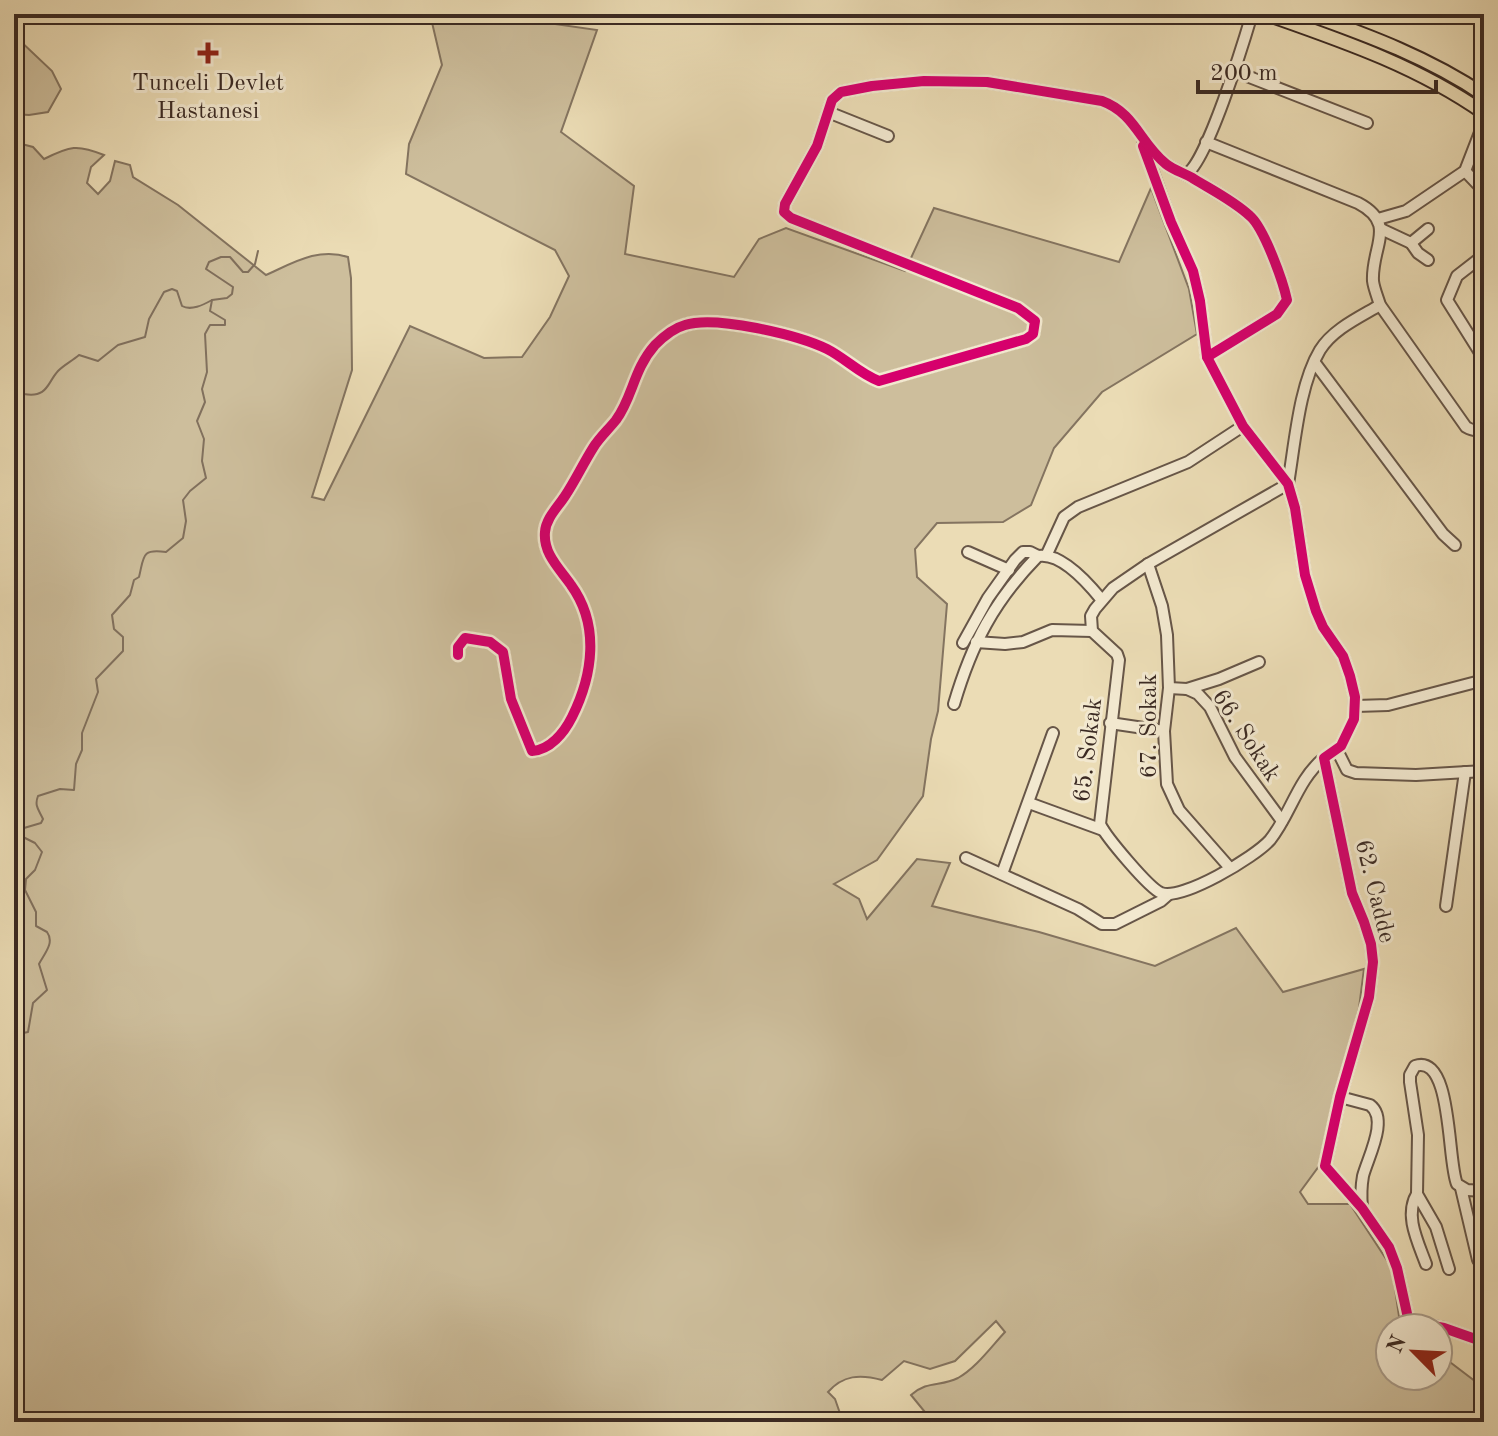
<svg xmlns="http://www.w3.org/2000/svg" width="1498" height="1436" font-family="'Old Standard TT',serif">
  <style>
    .green { fill: #cdbe9c; stroke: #847460; stroke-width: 2 }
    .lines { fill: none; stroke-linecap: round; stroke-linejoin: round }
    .stream { stroke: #81705d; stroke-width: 2 }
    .minor-casing { stroke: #675648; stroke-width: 14 }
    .major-casing { stroke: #3b2a23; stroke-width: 16 }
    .minor { stroke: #f2e8cf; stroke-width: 10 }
    .major { stroke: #ebdcb5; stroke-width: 12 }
    .cycleway-casing { stroke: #f2e8cf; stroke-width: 15 }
    .cycleway { stroke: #d6006c; stroke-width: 10 }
    .poi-dot { fill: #8f2418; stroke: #f2e8cf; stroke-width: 3 }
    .labels { text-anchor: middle; stroke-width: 6; stroke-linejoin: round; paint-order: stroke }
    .poi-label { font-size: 24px; fill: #3b2a23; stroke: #f2e8cf }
    .street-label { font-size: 24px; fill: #3b2a23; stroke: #f2e8cf }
  </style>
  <rect width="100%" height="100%" fill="#ebdcb5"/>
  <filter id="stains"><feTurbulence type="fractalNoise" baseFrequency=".0025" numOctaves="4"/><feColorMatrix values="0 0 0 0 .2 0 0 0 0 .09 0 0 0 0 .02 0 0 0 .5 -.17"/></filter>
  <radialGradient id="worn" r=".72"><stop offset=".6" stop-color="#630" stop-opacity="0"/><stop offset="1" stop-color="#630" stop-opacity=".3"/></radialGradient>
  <g class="green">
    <path d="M430,14H486L597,30L561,132L634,186L625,254L734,277L759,239L786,228L905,271L934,208L1119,262L1151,188L1189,289L1197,334L1102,392L1054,448L1031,505L1003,522L937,523L915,549L917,577L947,604L938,711L931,739L923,796L877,860L834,884L859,899L867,919L917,859L950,863L932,906L1039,932L1155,966L1236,928L1283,992L1364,969L1359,1008L1319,1166L1300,1192L1308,1204H1350L1392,1268L1400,1323L1405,1328H1390V1376H1438V1353L1484,1388V1422H933L911,1395C928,1380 940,1387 958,1378C976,1368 991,1347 1005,1332L996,1321L955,1361L930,1369L904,1361L882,1380C860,1374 843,1375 828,1392L835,1399L843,1422H14V142L33,147L44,159C70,146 77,144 104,155L91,167L87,183L98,194L110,181L115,161L130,165L133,177L178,205L266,275C293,263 318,247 348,257L351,278L352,370L312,497L324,500L410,326L484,358L522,357L550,317L569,276L555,250L406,174L409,144L442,65Z"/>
    <path d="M14,28L16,37L52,71L61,89L48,112L29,115L14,114Z"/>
  </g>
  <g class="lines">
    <g class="stream">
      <path d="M14,384L21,386L24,394C48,398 47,383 58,371C64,365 72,361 79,355L98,361L118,345L145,337L149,319L164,292L172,289L177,291L182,306C191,311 203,305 212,300"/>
      <path d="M14,1035L28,1032L33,1003L47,990L39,964C44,954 55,943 47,932L36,926V912L25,890L26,879L35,870L42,852L35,843L23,837L24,828L41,823L43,819C39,810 34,806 38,796L60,789L74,790L76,764L82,750V733L98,692L96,679L123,651V637L114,629L112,615L130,595L134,580L139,577C144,557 141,548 166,552L183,538L186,521L183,500L190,491L206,478L202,461L204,439L197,421L205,402L202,389L207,372L205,334L210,325H225V320L210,311L212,300L227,298L232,294L233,287L206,269L209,262L221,257H230L243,272H248L255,264L258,251"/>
      <path d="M14,1378V1383"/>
    </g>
    <g class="minor-casing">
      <g id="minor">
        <path d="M1234,71L1367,123"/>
        <path d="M828,112L888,136"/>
        <path d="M1206,142L1358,203C1398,224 1371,247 1373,281C1374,289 1378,298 1380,305L1466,427C1473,431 1478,432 1484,425"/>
        <path d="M1143,144L1171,222L1193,271L1200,301L1207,357L1243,426L1288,484L1295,508L1305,575L1316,611L1323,627L1343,656L1350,676L1355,697L1354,719L1341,746L1324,758L1352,893L1364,922L1371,944L1373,962L1369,997L1340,1097L1325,1166L1362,1208L1389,1247L1397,1268L1408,1318L1412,1322L1444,1328L1484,1342"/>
        <path d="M1465,171L1484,191"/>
        <path d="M1186,174C1206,165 1244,41 1252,14"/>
        <path d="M1378,219L1406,211L1465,171L1484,122"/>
        <path d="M1381,229L1411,243L1418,253L1428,260"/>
        <path d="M1411,243L1428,229"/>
        <path d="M1484,255L1457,276L1447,300L1484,359"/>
        <path d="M1315,363L1443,534L1455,545"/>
        <path d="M1288,484L1148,564L1113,588L1095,609L1091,616L1092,631L1117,654L1119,660L1100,824C1106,837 1149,888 1161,893C1182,901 1255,857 1270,840C1291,814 1297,780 1324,758"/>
        <path d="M1288,484C1295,443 1299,385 1320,350C1333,329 1360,317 1380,305"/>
        <path d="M968,552L1009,570"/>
        <path d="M1047,554L1064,517L1078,507L1188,462L1243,426"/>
        <path d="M1148,564L1162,606L1167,635L1169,688L1164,731L1167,784L1179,810L1230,868"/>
        <path d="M976,642L1005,644L1023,642L1052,630L1092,631"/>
        <path d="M963,643L988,598L1015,560L1023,552H1030L1038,556"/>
        <path d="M458,655V647L465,638L490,642L503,652L511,699L532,751C550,750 564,733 572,717C593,675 600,625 571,585C560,569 543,554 545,532C546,518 558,507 565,496C575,481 583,464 593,448C599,438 608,430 616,420C633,397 633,370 655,345C663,337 674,328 685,325C715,315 798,335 827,349C845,358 860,374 879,381L1026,339L1033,334L1035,321L1018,308L791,218L784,212L785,204L817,146L832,100L841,92L872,86L924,81L987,82L1102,101C1135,113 1140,143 1166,164C1175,171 1185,173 1194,179C1212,190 1234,201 1250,216C1264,228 1283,281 1287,300L1277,314L1207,357"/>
        <path d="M1169,688L1187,689L1198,694L1210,707L1235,757L1282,821"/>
        <path d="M1187,689L1219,679L1259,662"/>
        <path d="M954,704C972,643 994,601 1038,556C1061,552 1088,583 1101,599"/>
        <path d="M1356,706L1388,705L1484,680"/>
        <path d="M1110,723L1164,731"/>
        <path d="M1337,750L1347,770L1356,773L1416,775L1484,771"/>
        <path d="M1029,803L1103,830"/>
        <path d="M966,858L1078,909L1102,924H1115L1161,901L1169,894"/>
        <path d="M1002,874L1053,733"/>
        <path d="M1446,906L1465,772"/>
        <path d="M1340,1097L1370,1105C1389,1119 1368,1157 1363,1176C1361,1187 1361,1197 1362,1208"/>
        <path d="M1461,1188L1478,1260"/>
        <path d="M1417,1194C1404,1215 1418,1242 1426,1264"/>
        <path d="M1449,1269L1436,1227L1417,1194L1418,1135L1410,1082V1075L1415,1066C1453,1053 1447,1162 1457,1184L1467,1190L1484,1191"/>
      </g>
    </g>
    <g class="major-casing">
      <g id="major">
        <path d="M1266,14C1343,41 1417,66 1484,113"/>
        <path d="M1308,14C1370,36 1429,58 1484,95"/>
      </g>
    </g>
    <use href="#minor" class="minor"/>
    <use href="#major" class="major"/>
    <g class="cycleway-casing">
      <g id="cycleway">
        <path d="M1143,146L1171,222L1193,271L1200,301L1207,357L1243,426L1288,484L1295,508L1305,575L1316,611L1323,627L1343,656L1350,676L1355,697L1354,719L1341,746L1324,758L1352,893L1364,922L1371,944L1373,962L1369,997L1340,1097L1325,1166L1362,1208L1389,1247L1397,1268L1408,1318L1412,1322L1444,1328L1484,1342"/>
        <path d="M458,655V647L465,638L490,642L503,652L511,699L532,751C550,750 564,733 572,717C593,675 600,625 571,585C560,569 543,554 545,532C546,518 558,507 565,496C575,481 583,464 593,448C599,438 608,430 616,420C633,397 633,370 655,345C663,337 674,328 685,325C715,315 798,335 827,349C845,358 860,374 879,381L1026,339L1033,334L1035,321L1018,308L791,218L784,212L785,204L817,146L832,100L841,92L872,86L924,81L987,82L1102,101C1135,113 1140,143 1166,164C1175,171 1185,173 1194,179C1212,190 1234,201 1250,216C1264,228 1283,281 1287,300L1277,314L1207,357"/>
      </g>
    </g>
    <use href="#cycleway" class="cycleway"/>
  </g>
  <path class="poi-dot" d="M204 41h8v8h8v8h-8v8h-8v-8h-8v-8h8z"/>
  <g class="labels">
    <g class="poi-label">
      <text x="208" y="90">Tunceli Devlet<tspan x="208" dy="28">Hastanesi</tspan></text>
    </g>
    <g class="street-label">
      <text transform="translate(1148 726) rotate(-90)" y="8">67. Sokak</text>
      <text transform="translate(1247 735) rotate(57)" y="8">66. Sokak</text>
      <text transform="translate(1087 750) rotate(-83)" y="8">65. Sokak</text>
      <text transform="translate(1376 891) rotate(76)" y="8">62. Cadde</text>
    </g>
  </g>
  <rect width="1498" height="1436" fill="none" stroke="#ebdcb5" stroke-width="48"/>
  <rect x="16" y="16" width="1466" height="1404" fill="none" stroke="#3b2a23" stroke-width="4"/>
  <rect x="24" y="24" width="1450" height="1388" fill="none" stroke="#3b2a23" stroke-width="2"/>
  <g transform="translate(1414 1352) rotate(294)"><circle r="38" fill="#f2e8cf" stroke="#a99c8a" stroke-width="2"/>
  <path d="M0-6L14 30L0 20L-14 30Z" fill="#8f2418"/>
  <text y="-12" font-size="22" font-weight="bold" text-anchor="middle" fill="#3b2a23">N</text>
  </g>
  <path d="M1198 80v12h238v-12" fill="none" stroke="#3b2a23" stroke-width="4"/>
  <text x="1210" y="80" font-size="24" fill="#3b2a23" stroke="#f2e8cf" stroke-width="6" paint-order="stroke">200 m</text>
  <rect width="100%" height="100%" filter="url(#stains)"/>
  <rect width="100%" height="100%" fill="url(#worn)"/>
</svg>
